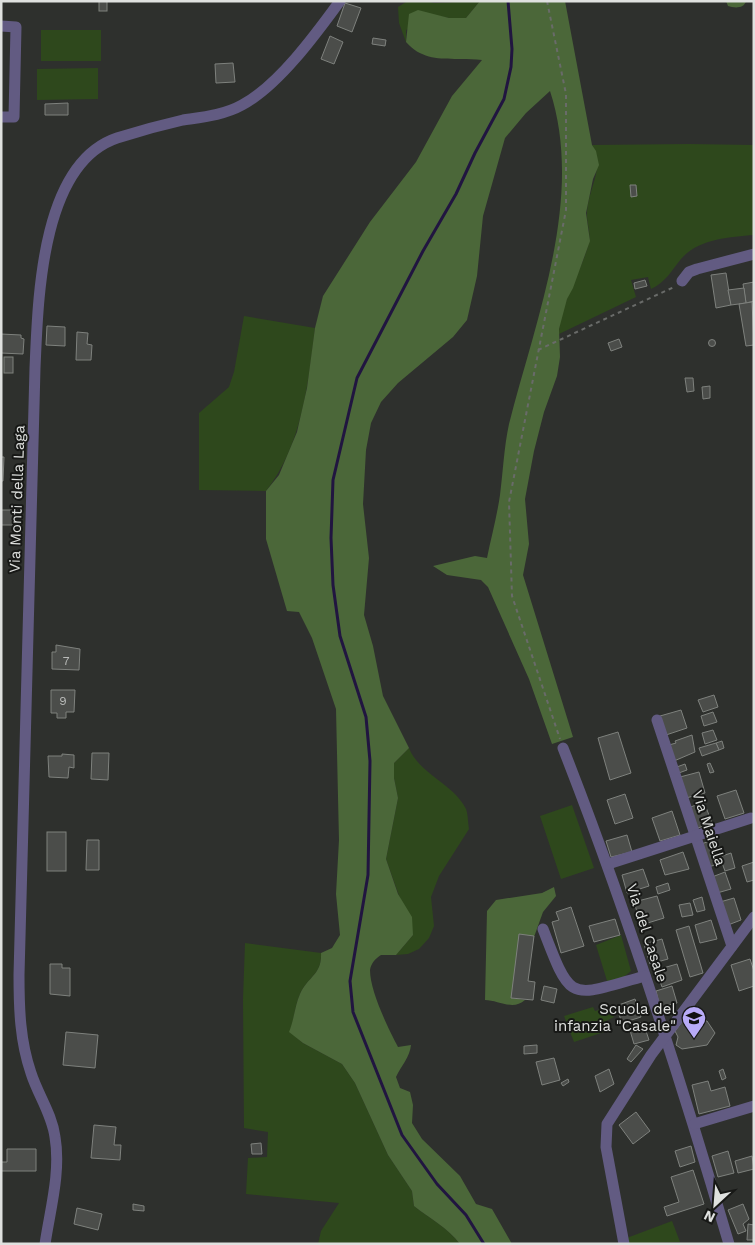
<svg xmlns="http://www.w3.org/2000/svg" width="755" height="1245" font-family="'Work Sans',sans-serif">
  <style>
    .green { fill: #2e481c }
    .forest { fill: #4b6739 }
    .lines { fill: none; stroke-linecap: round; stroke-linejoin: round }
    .stream { stroke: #211540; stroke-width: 3 }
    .building { fill: #4b4d4a; stroke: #7e817d }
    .path { stroke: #696b69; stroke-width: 2; stroke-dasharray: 4 4; stroke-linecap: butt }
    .minor { stroke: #625b82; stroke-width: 11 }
    .labels { text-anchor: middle; stroke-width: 4; stroke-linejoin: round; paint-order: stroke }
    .number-label { font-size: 12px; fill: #babcba }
    .street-label { font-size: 15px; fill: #dfe1df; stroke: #171816 }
    .poi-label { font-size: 15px; fill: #dfe1df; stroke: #171816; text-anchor: end }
  </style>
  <rect width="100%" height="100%" fill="#2e302d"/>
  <g class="green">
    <path d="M426,1L434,3L480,1L466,18H449L434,15L406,30V42L399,23L398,7L406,2Z"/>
    <rect x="41" y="30" width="60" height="31"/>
    <path d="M98,68V99L37,100V69Z"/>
    <path d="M689,144L754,145V235C729,237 698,239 681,259C671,271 666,282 651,289L648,277L631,280L636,297L559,334C559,304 582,272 589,242C591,233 586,221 587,212C588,189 606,166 592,145Z"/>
    <path d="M244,316L315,328C308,385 302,445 266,491L199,490V413L229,387L234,372Z"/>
    <path d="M409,748C419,774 454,784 466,809C468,814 468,823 469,829L439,876L431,897L434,926L429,938L419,949L408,954L396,955L413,935L386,859L398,798L394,778V763Z"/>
    <path d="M572,805L594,868L561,879L540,816Z"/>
    <path d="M621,935L631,971L616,983L608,984L596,945Z"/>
    <path d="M245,943L321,953C322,975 308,976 300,994C295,1005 294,1020 290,1032L303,1043L342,1064L355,1083L388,1155L412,1191L414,1206C429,1218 448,1228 460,1244H318L321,1231L339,1203L246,1194L248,1158L267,1157L268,1132L244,1128L243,999Z"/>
    <path d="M593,1007L595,1011L608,1007L614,1017L604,1022L607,1031L574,1042L564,1016Z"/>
    <path d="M672,1221L680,1242L625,1244L624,1239Z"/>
  </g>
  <g class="forest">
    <path d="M480,1H565L592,145L596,151L599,165L593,179L586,213L590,241L573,288L567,299L559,329L560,357L557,376L544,412L534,451L525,499L529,544L523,575L573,737L552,744L529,679L488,587L481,580L447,575L433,566L475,556L487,558C491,538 497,516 500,495C503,472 504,447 509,424C535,321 585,198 550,91L526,113L505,138L483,216L477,276L467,320L453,337L398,383L381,402L371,423L366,450L363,504L369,558L364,615L373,646L383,696L409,748L394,763V778L398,798L386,859L398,894L412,917L413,935L396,955H381C376,958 371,963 370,970C370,991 388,1028 398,1047L411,1045C410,1057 401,1066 396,1077L400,1088L410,1092L413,1105L412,1123L422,1139L460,1176L476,1204L492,1209L512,1244H460C448,1228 429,1218 414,1206L412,1191L388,1155L355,1083L342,1064L303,1043L289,1032C294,1020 295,1005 300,994C308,976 322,975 321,953L332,948L340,935L336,894L339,840L336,709L312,638L299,612L287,611L266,539V491L279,475L297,432L307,388L315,328L323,296L370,222L416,162L452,96L482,60C454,56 427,66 406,42L409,14L418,10L449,18H466Z"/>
    <path d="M726,1H746C744,9 734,8 728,6Z"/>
    <path d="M554,887L556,896L543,912L512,998L525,1000C513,1011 498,1000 485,1000L487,911L496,900L542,893Z"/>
  </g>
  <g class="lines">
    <path class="stream" d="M484,1244L466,1215L437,1184L402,1135L353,1012L350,981L368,875L370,761L366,717L340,636L333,585L331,538L333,480L357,378L423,251L456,194L475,153L504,99L511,67L512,49L508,1"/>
  </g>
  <g class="building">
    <rect x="99" y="1" width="8" height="10"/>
    <path d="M345,3L361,8L352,32L337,26Z"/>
    <path d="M330,36L343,42L334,64L321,59Z"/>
    <path d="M373,38L386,40L385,46L372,44Z"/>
    <path d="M233,63L235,82L216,83L215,64Z"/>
    <path d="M68,103V115H45V104Z"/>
    <path d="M630,185H636L637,196L631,197Z"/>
    <path d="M726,273L731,305L716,308L711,275Z"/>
    <path d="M645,280L647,286L635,289L634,283Z"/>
    <path d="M754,282V301L746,303L743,284Z"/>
    <path d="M744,288L746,303L731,305L728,290Z"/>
    <path d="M752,302L754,345L746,346L739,304Z"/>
    <path d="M47,326L65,327V346L46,345Z"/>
    <path d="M77,332L88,333L87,344L92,345L91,360H76Z"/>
    <path d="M1,334L21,335V338L24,339L23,354L1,353Z"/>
    <path d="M619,339L622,347L611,351L608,343Z"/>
    <circle cx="712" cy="343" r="3.5"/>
    <rect x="4" y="357" width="9" height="16"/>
    <path d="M685,378H693L694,391L687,392Z"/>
    <path d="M710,386V398L703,399L702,387Z"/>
    <path d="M1,457H4L3,481H1Z"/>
    <rect x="1" y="510" width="15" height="15"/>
    <path d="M56,645L80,649L79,670L52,669V652H56Z"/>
    <path d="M51,690H75L74,712H66V718H57V713H51Z"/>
    <path d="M714,695L718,707L703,712L698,700Z"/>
    <path d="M681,710L687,728L666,735L660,716Z"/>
    <path d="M713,712L717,722L704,726L701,716Z"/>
    <path d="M713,730L717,740L705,744L702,733Z"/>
    <path d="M618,732L631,773L610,780L598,738Z"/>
    <path d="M692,735L695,752L674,761L669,745L676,743L675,741Z"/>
    <path d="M722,741L724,748L719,750L716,743Z"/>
    <path d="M716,743L719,750L702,756L699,748Z"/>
    <path d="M92,753H109L108,780L91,779Z"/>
    <path d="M62,754L74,755V768L69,767L68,778L49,777L48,756H62Z"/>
    <path d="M710,763L714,772L710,773L707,764Z"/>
    <path d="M685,764L687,770L676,774L674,768Z"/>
    <path d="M699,772L705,793L686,798L680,777Z"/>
    <path d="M736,790L744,813L725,819L717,796Z"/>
    <path d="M625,794L633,818L615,824L607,800Z"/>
    <path d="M704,802L712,823L695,829L688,808Z"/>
    <path d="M672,811L680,835L660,841L652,818Z"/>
    <rect x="47" y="832" width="19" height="39"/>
    <path d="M627,835L632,852L611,857L606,841Z"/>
    <path d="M716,839L722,856L731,853L735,868L725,871L722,863L708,867L701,844Z"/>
    <path d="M87,840H99V870H86Z"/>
    <path d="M683,852L689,869L665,875L660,860Z"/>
    <path d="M754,862V880L747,882L742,866Z"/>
    <path d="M643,869L649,886L627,893L622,875Z"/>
    <path d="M725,872L731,889L717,893L712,877Z"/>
    <path d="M668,883L670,890L658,894L656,887Z"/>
    <path d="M657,896L664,918L641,925L634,902Z"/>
    <path d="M702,897L705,910L697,912L693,900Z"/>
    <path d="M734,898L741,920L728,925L720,902Z"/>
    <path d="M690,903L693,915L682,917L679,905Z"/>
    <path d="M571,907L584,946L561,953L552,922L559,920L556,912Z"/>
    <path d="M615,919L620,935L594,942L589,926Z"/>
    <path d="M711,920L717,939L700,943L695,925Z"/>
    <path d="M689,926L703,973L690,977L676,930Z"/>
    <path d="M519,934L534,936L528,981L535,982L533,1000L511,998Z"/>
    <path d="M662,939L668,959L650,964L644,944Z"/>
    <path d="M750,959L754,971V986L739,991L731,965Z"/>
    <path d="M50,964H62V968H70V996L50,994Z"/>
    <path d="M677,964L682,980L662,987L656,970Z"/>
    <path d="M544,986L557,989L554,1003L541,1000Z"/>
    <path d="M672,986L677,1003L660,1007L656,991Z"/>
    <path d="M635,999L641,1017L622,1023L616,1006Z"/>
    <path d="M685,1018L707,1021L715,1033L707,1045L682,1049L676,1045L678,1037L675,1031Z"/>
    <path d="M643,1022L649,1040L634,1044L629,1027Z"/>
    <path d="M66,1032L98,1035L95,1068L63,1065Z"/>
    <path d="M537,1045V1053L524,1054V1046Z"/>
    <path d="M636,1045L643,1049L631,1062L627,1059Z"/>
    <path d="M554,1058L560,1080L542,1085L536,1062Z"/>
    <path d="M609,1069L614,1084L600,1092L595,1076Z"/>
    <path d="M723,1069L726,1078L722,1080L719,1071Z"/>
    <path d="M568,1079L569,1082L563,1086L561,1083Z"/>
    <path d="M708,1081L711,1091L725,1087L730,1106L699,1114L692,1085Z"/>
    <path d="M636,1112L650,1131L633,1144L619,1125Z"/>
    <path d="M94,1125L116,1127L114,1145H121L120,1160L91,1158Z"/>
    <path d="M261,1143L262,1154H252L251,1144Z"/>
    <path d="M691,1146L695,1162L680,1167L675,1151Z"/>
    <path d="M7,1149H36V1171H1V1162H7Z"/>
    <path d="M728,1151L734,1173L718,1177L712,1156Z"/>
    <path d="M752,1156L754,1169L738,1173L735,1161Z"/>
    <path d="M693,1170L704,1204L667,1216L664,1207L679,1202L671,1177Z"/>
    <path d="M133,1204L144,1206V1211L133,1210Z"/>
    <path d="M743,1204L749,1219L743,1224L746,1231L738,1234L728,1210Z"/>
    <path d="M77,1208L102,1214L98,1230L74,1224Z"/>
    <path d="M748,1224L754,1225V1240H747Z"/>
  </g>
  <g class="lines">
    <g class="path">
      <path d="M547,1L566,94V210L509,502L512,596L560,739"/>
      <path d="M538,350L674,287"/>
    </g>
    <g class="minor">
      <path d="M1,26L16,27L14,117H1"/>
      <path d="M682,281L689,272L697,269L754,254"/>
      <path d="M657,720L732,946"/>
      <path d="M563,748C627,911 680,1077 729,1244"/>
      <path d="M608,864L751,818"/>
      <path d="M543,929C572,1005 569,997 645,976"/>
      <path d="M694,1124L754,1106"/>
      <path d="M45,1244C50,1210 61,1172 55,1137C52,1114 38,1095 31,1073C20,1041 19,1009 19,975L35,368C38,302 40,164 117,138C139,131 161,125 183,120C203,117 224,115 242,105C278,86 316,34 340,1"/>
      <path d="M624,1244L606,1147L607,1124L651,1055L754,917"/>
    </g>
  </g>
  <defs>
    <g id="school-pin" transform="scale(1.25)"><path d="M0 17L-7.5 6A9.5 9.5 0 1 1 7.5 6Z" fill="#b8abf7" stroke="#171816"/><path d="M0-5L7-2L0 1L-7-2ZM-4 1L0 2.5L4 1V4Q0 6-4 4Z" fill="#111"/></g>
  </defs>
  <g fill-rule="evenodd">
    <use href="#school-pin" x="694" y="1018"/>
  </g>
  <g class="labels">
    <g class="number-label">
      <text x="66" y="665">7</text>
      <text x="63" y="705">9</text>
    </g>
    <g class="street-label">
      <text transform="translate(17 499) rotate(-88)" y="5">Via Monti della Laga</text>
      <text transform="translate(709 828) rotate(72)" y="5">Via Maiella</text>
      <text transform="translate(647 933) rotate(72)" y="5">Via del Casale</text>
    </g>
    <g class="poi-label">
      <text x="676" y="1014">Scuola del<tspan x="676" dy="17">infanzia "Casale"</tspan></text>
    </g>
  </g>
  <rect width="755" height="1245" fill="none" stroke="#dfe1df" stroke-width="5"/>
  <g transform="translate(715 1205) rotate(206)" stroke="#171816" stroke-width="4" paint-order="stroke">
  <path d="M0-4L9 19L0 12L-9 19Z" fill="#dfe1df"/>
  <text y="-8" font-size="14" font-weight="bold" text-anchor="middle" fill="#dfe1df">N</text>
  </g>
</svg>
